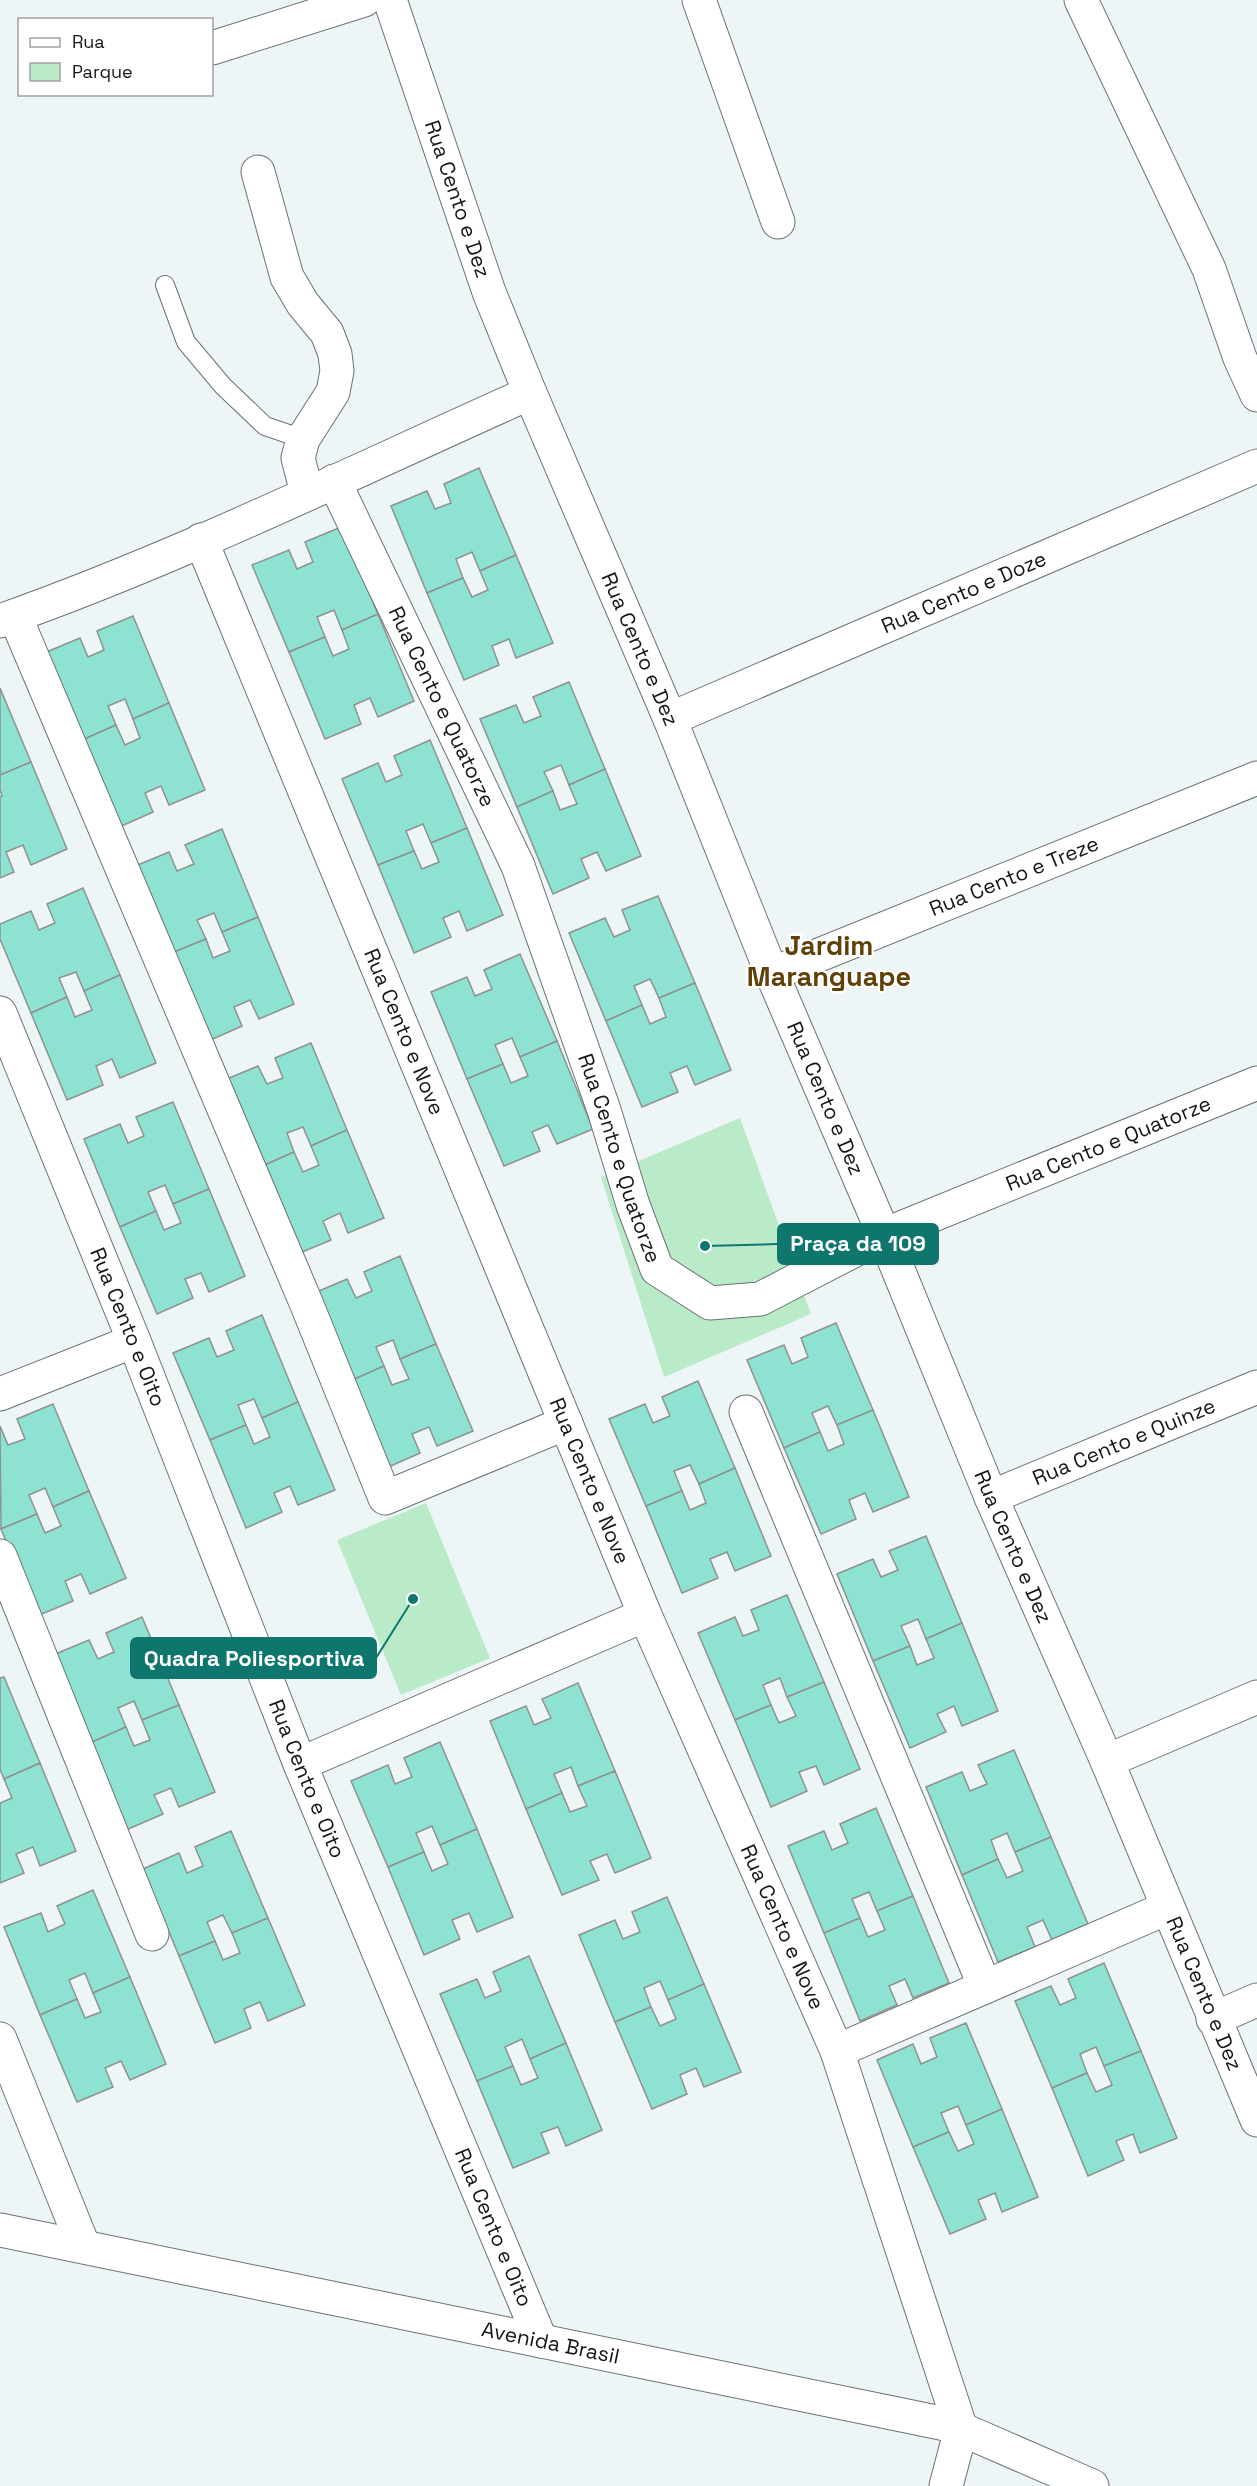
<svg xmlns="http://www.w3.org/2000/svg" width="1257" height="2486" font-family="'Space Grotesk',sans-serif">
  <style>
    .green { fill: #baebc9 }
    .building { fill: #8de2d2; stroke: #8c9391; stroke-width: 1.5 }
    .lines { fill: none; stroke-linecap: round; stroke-linejoin: round }
    .service-casing { stroke: #6b7273; stroke-width: 20 }
    .minor-casing { stroke: #6b7273; stroke-width: 35 }
    .primary-casing { stroke: #6b7273; stroke-width: 35 }
    .service { stroke: #fff; stroke-width: 18 }
    .minor { stroke: #fff; stroke-width: 33 }
    .primary { stroke: #fff; stroke-width: 33 }
    .labels { text-anchor: middle; stroke-width: 4.5; stroke-linejoin: round; paint-order: stroke }
    .street-label { font-size: 21px; fill: #131516; stroke: #fff }
    .district-label { font-size: 27px; font-weight: bold; fill: #604007; stroke: #fff }
    .leader { fill: none; stroke: #0f766e; stroke-width: 2 }
    .callout-dot { fill: #0f766e; stroke: #fff; stroke-width: 2 }
    .callout { fill: #0f766e; stroke: #0f766e; stroke-width: 2 }
    .callout-label { font-size: 22px; text-anchor: middle; font-weight: bold; fill: #fff }
  </style>
  <rect width="100%" height="100%" fill="#eef5f6"/>
  <g class="green">
    <path d="M740,1118L811,1314L664,1377L601,1177Z"/>
    <path d="M426,1503L490,1658L401,1695L337,1540Z"/>
  </g>
  <g class="building">
    <path d="M479,468L516,555L480,571L472,552L456,559L463,578L427,593L391,506L427,491L435,509L451,503L444,484Z"/>
    <path d="M341,527L378,614L342,630L334,610L317,617L325,637L289,652L252,565L289,550L297,569L313,562L305,542Z"/>
    <path d="M516,555L553,643L516,658L509,639L492,646L499,665L464,680L427,593L463,578L472,597L488,590L480,571Z"/>
    <path d="M378,614L414,701L378,717L370,698L354,705L361,724L325,739L289,652L325,637L333,656L349,649L342,630Z"/>
    <path d="M133,616L169,703L133,719L125,699L108,706L116,725L80,741L44,653L80,638L88,657L104,650L97,631Z"/>
    <path d="M569,682L605,769L569,785L561,765L544,772L553,791L517,807L480,719L516,705L524,723L541,716L533,697Z"/>
    <path d="M0,688L31,762L0,775Z"/>
    <path d="M169,703L205,790L169,805L161,786L145,793L153,812L117,828L80,741L116,725L125,745L140,738L133,719Z"/>
    <path d="M430,740L467,828L431,843L423,824L406,831L414,851L378,865L342,779L378,763L386,782L402,775L394,756Z"/>
    <path d="M31,762L67,849L31,865L23,845L6,852L14,872L0,878V797L2,796L0,790V775Z"/>
    <path d="M605,769L641,856L606,871L597,852L581,859L589,878L553,894L517,807L553,791L560,810L577,804L569,785Z"/>
    <path d="M467,828L503,915L467,931L459,911L443,918L451,937L414,953L378,865L414,851L422,869L439,862L431,843Z"/>
    <path d="M222,829L258,917L222,932L214,913L197,920L206,939L169,954L133,867L169,852L177,871L194,864L185,845Z"/>
    <path d="M83,888L120,975L84,991L76,972L59,978L67,997L31,1013L0,939V924L31,911L39,930L55,923L47,904Z"/>
    <path d="M658,896L695,983L659,998L650,979L634,986L642,1005L606,1021L569,933L605,918L614,937L630,930L622,910Z"/>
    <path d="M258,917L294,1004L259,1019L250,1000L234,1007L242,1026L206,1042L169,954L206,939L213,958L230,951L222,932Z"/>
    <path d="M520,954L557,1041L520,1057L512,1038L495,1045L503,1064L467,1079L431,992L467,977L475,996L492,989L484,970Z"/>
    <path d="M120,975L156,1063L120,1078L112,1059L96,1066L103,1085L67,1100L31,1013L67,997L75,1017L92,1010L84,991Z"/>
    <path d="M695,983L731,1070L695,1085L687,1066L670,1073L678,1092L642,1107L606,1021L642,1005L650,1024L666,1017L659,998Z"/>
    <path d="M557,1041L593,1129L557,1144L548,1125L532,1132L540,1151L504,1166L467,1079L503,1064L511,1083L528,1076L520,1057Z"/>
    <path d="M311,1043L347,1130L311,1146L303,1127L287,1133L294,1152L258,1168L222,1081L258,1066L267,1084L283,1078L275,1058Z"/>
    <path d="M173,1102L209,1189L173,1204L165,1185L148,1192L156,1211L120,1227L84,1139L120,1124L128,1143L144,1136L136,1117Z"/>
    <path d="M347,1130L384,1218L348,1233L340,1213L323,1221L331,1240L295,1255L258,1168L294,1152L303,1172L319,1165L311,1146Z"/>
    <path d="M209,1189L245,1276L209,1292L201,1273L185,1279L193,1298L157,1314L120,1227L156,1211L164,1230L181,1223L173,1204Z"/>
    <path d="M400,1256L436,1344L400,1359L393,1340L376,1347L384,1366L348,1382L312,1294L347,1279L356,1298L372,1291L364,1272Z"/>
    <path d="M262,1315L298,1402L262,1418L254,1399L238,1405L246,1425L210,1440L173,1353L209,1338L217,1357L234,1350L226,1331Z"/>
    <path d="M836,1323L873,1410L837,1425L828,1406L812,1413L820,1432L784,1448L747,1360L784,1345L792,1364L808,1357L801,1338Z"/>
    <path d="M436,1344L473,1431L437,1446L429,1427L412,1434L420,1453L384,1469L348,1382L384,1366L392,1385L409,1379L400,1359Z"/>
    <path d="M698,1381L735,1468L699,1484L690,1465L674,1471L682,1491L646,1506L609,1419L645,1404L653,1423L670,1416L662,1397Z"/>
    <path d="M298,1402L335,1490L298,1505L290,1486L274,1493L282,1512L246,1528L210,1440L246,1425L254,1444L270,1437L262,1418Z"/>
    <path d="M53,1404L89,1491L53,1507L45,1488L29,1495L37,1514L1,1529L0,1426L8,1445L25,1439L17,1419Z"/>
    <path d="M873,1410L909,1497L873,1512L865,1493L849,1500L856,1519L821,1534L784,1448L820,1432L828,1451L844,1444L837,1425Z"/>
    <path d="M735,1468L771,1556L735,1571L727,1552L710,1559L718,1578L682,1593L646,1506L682,1491L690,1510L706,1503L699,1484Z"/>
    <path d="M89,1491L126,1578L90,1594L81,1574L65,1581L73,1601L37,1616L1,1529L37,1514L45,1533L61,1526L53,1507Z"/>
    <path d="M926,1536L962,1623L926,1639L918,1619L901,1626L910,1646L873,1661L837,1574L873,1559L881,1577L898,1570L889,1551Z"/>
    <path d="M787,1595L824,1682L787,1697L780,1678L763,1685L771,1705L735,1720L698,1633L735,1617L743,1636L759,1630L751,1610Z"/>
    <path d="M142,1617L179,1705L142,1720L134,1701L118,1708L126,1727L90,1743L53,1655L89,1640L98,1659L114,1652L106,1633Z"/>
    <path d="M962,1623L998,1711L962,1726L954,1706L937,1714L946,1732L910,1748L873,1661L910,1646L917,1665L934,1658L926,1639Z"/>
    <path d="M4,1677L40,1763L4,1779L0,1769V1678Z"/>
    <path d="M824,1682L860,1769L824,1785L816,1766L799,1772L807,1791L771,1807L735,1720L771,1705L779,1723L796,1716L787,1697Z"/>
    <path d="M578,1683L615,1771L578,1786L571,1767L554,1774L562,1793L526,1809L490,1721L526,1706L534,1725L551,1718L542,1699Z"/>
    <path d="M179,1705L215,1792L179,1807L171,1788L154,1795L163,1814L126,1830L90,1743L126,1727L134,1746L150,1740L142,1720Z"/>
    <path d="M440,1742L477,1829L440,1845L432,1826L416,1833L424,1852L388,1867L351,1781L388,1765L395,1784L412,1777L404,1758Z"/>
    <path d="M1014,1750L1051,1837L1015,1852L1007,1833L991,1840L998,1859L962,1875L926,1787L962,1772L970,1791L987,1784L978,1765Z"/>
    <path d="M40,1763L76,1851L40,1866L33,1847L16,1854L24,1873L0,1883V1803L12,1798L4,1779Z"/>
    <path d="M615,1771L651,1858L615,1873L607,1854L590,1861L599,1880L562,1895L526,1809L562,1793L570,1812L587,1806L578,1786Z"/>
    <path d="M876,1808L913,1896L877,1911L869,1892L852,1899L860,1918L824,1933L788,1846L824,1831L832,1850L848,1843L840,1824Z"/>
    <path d="M477,1829L513,1917L477,1932L469,1913L452,1920L460,1939L424,1955L388,1867L424,1852L432,1871L448,1864L440,1845Z"/>
    <path d="M231,1831L268,1918L232,1933L223,1915L207,1922L215,1941L179,1956L143,1869L179,1853L187,1873L203,1866L195,1847Z"/>
    <path d="M1051,1837L1088,1924L1052,1940L1043,1920L1027,1927L1035,1947L998,1962L962,1875L998,1859L1007,1878L1023,1871L1015,1852Z"/>
    <path d="M93,1890L130,1977L93,1993L85,1973L69,1980L77,1999L40,2015L4,1927L41,1913L48,1932L65,1924L57,1906Z"/>
    <path d="M913,1896L949,1983L913,1998L905,1979L889,1986L897,2005L860,2021L824,1933L860,1918L868,1937L885,1930L877,1911Z"/>
    <path d="M667,1897L704,1984L668,2000L660,1981L644,1988L651,2007L615,2022L579,1935L615,1920L623,1939L640,1932L632,1912Z"/>
    <path d="M268,1918L305,2005L268,2021L260,2002L244,2009L251,2028L215,2043L179,1956L215,1941L223,1960L240,1953L232,1933Z"/>
    <path d="M529,1956L566,2043L530,2059L522,2039L505,2047L513,2066L477,2081L440,1994L477,1979L485,1998L501,1991L493,1972Z"/>
    <path d="M1104,1963L1141,2051L1104,2066L1096,2047L1080,2054L1087,2073L1052,2088L1015,2001L1051,1986L1060,2005L1076,1998L1068,1979Z"/>
    <path d="M130,1977L166,2064L130,2080L121,2061L105,2068L113,2087L77,2102L40,2015L77,1999L85,2018L101,2012L93,1993Z"/>
    <path d="M704,1984L741,2072L704,2087L696,2068L680,2075L687,2094L652,2109L615,2022L651,2007L660,2026L676,2019L668,2000Z"/>
    <path d="M966,2023L1002,2109L966,2125L958,2106L941,2113L949,2132L913,2147L877,2060L913,2044L921,2064L937,2057L930,2038Z"/>
    <path d="M566,2043L602,2130L566,2146L558,2127L541,2133L549,2153L513,2168L477,2081L513,2066L521,2085L538,2078L530,2059Z"/>
    <path d="M1141,2051L1177,2138L1140,2153L1133,2134L1116,2141L1124,2160L1088,2176L1052,2088L1087,2073L1096,2092L1112,2085L1104,2066Z"/>
    <path d="M1002,2109L1038,2197L1002,2212L995,2193L978,2200L986,2219L950,2234L913,2147L949,2132L958,2151L974,2144L966,2125Z"/>
  </g>
  <g class="lines">
    <g class="service-casing">
      <path id="service" d="M165,285L186,342L223,386L265,426L303,439"/>
    </g>
    <g class="minor-casing">
      <g id="minor">
        <path id="s1" d="M390,0L489,292L530,393L670,719L772,974L884,1235L991,1497L1107,1761L1257,2120"/>
        <path d="M699,0L778,222"/>
        <path d="M1081,0L1209,269L1240,358L1257,395"/>
        <path d="M212,48L364,0"/>
        <path d="M258,172L287,277L303,304L327,333L335,354L337,371L333,392L303,439L298,458L307,493"/>
        <path id="s2" d="M334,481L518,866L604,1110L633,1205L657,1269L710,1303L760,1299L884,1235L1257,1083"/>
        <path id="s3" d="M201,540L645,1615L837,2051L961,2429L946,2486"/>
        <path d="M15,616L307,1305L385,1498L566,1423"/>
        <path d="M0,621C181,557 355,471 530,393"/>
        <path id="s4" d="M670,719L1257,466"/>
        <path id="s5" d="M772,974L1257,778"/>
        <path id="s6" d="M0,1013L134,1341L300,1764L541,2341"/>
        <path d="M0,1394L134,1341"/>
        <path d="M746,1412L985,1987"/>
        <path id="s7" d="M991,1497L1257,1387"/>
        <path d="M0,1556L152,1934"/>
        <path d="M1107,1761L1257,1697"/>
        <path d="M300,1764L645,1615"/>
        <path d="M1213,2019L1257,2000"/>
        <path d="M0,2039L83,2245"/>
        <path d="M837,2051L1167,1908"/>
      </g>
    </g>
    <g class="primary-casing">
      <g id="primary">
        <path id="s8" d="M0,2230L941,2423L961,2429L1092,2486"/>
      </g>
    </g>
    <use href="#service" class="service"/>
    <use href="#minor" class="minor"/>
    <use href="#primary" class="primary"/>
  </g>
  <g class="labels">
    <g class="street-label">
      <text dy="7" stroke="none"><textPath href="#s1" startOffset="210">Rua Cento e Dez</textPath></text>
      <text dy="7" stroke="none"><textPath href="#s4" startOffset="320">Rua Cento e Doze</textPath></text>
      <text dy="7" stroke="none"><textPath href="#s1" startOffset="696">Rua Cento e Dez</textPath></text>
      <text dy="7" stroke="none"><textPath href="#s2" startOffset="250">Rua Cento e Quatorze</textPath></text>
      <text dy="7" stroke="none"><textPath href="#s5" startOffset="261">Rua Cento e Treze</textPath></text>
      <text dy="7" stroke="none"><textPath href="#s3" startOffset="532">Rua Cento e Nove</textPath></text>
      <text dy="7" stroke="none"><textPath href="#s1" startOffset="1182">Rua Cento e Dez</textPath></text>
      <text dy="7" stroke="none"><textPath href="#s2" startOffset="1348">Rua Cento e Quatorze</textPath></text>
      <text dy="7" stroke="none"><textPath href="#s2" startOffset="736">Rua Cento e Quatorze</textPath></text>
      <text dy="7" stroke="none"><textPath href="#s6" startOffset="339">Rua Cento e Oito</textPath></text>
      <text dy="7" stroke="none"><textPath href="#s7" startOffset="144">Rua Cento e Quinze</textPath></text>
      <text dy="7" stroke="none"><textPath href="#s3" startOffset="1018">Rua Cento e Nove</textPath></text>
      <text dy="7" stroke="none"><textPath href="#s1" startOffset="1668">Rua Cento e Dez</textPath></text>
      <text dy="7" stroke="none"><textPath href="#s6" startOffset="825">Rua Cento e Oito</textPath></text>
      <text dy="7" stroke="none"><textPath href="#s3" startOffset="1504">Rua Cento e Nove</textPath></text>
      <text dy="7" stroke="none"><textPath href="#s1" startOffset="2154">Rua Cento e Dez</textPath></text>
      <text dy="7" stroke="none"><textPath href="#s6" startOffset="1311">Rua Cento e Oito</textPath></text>
      <text dy="7" stroke="none"><textPath href="#s8" startOffset="562">Avenida Brasil</textPath></text>
    </g>
    <g class="district-label">
      <text x="829" y="955">Jardim<tspan x="829" dy="31">Maranguape</tspan></text>
    </g>
  </g>
  <path class="leader" d="M705 1246L778 1244M413 1599L376 1658"/>
  <g class="callout-dot">
    <circle cx="705" cy="1246" r="6"/>
    <circle cx="413" cy="1599" r="6"/>
  </g>
  <g class="callout">
    <rect x="778" y="1224" width="160" height="40" rx="6"/>
    <rect x="131" y="1638" width="245" height="40" rx="6"/>
  </g>
  <g class="callout-label">
    <text x="858" y="1251">Praça da 109</text>
    <text x="254" y="1666">Quadra Poliesportiva</text>
  </g>
  <rect x="18" y="18" width="195" height="78" fill="#ffffff" stroke="#a1a1a2" stroke-width="1.5"/>
  <rect x="30" y="38" width="30" height="9" fill="#ffffff" stroke="#a1a1a2" stroke-width="1.5"/>
  <text x="72" y="48" font-size="18" fill="#131516">Rua</text>
  <rect x="30" y="63" width="30" height="18" fill="#baebc9" stroke="#a1a1a2" stroke-width="1.5"/>
  <text x="72" y="78" font-size="18" fill="#131516">Parque</text>
</svg>
